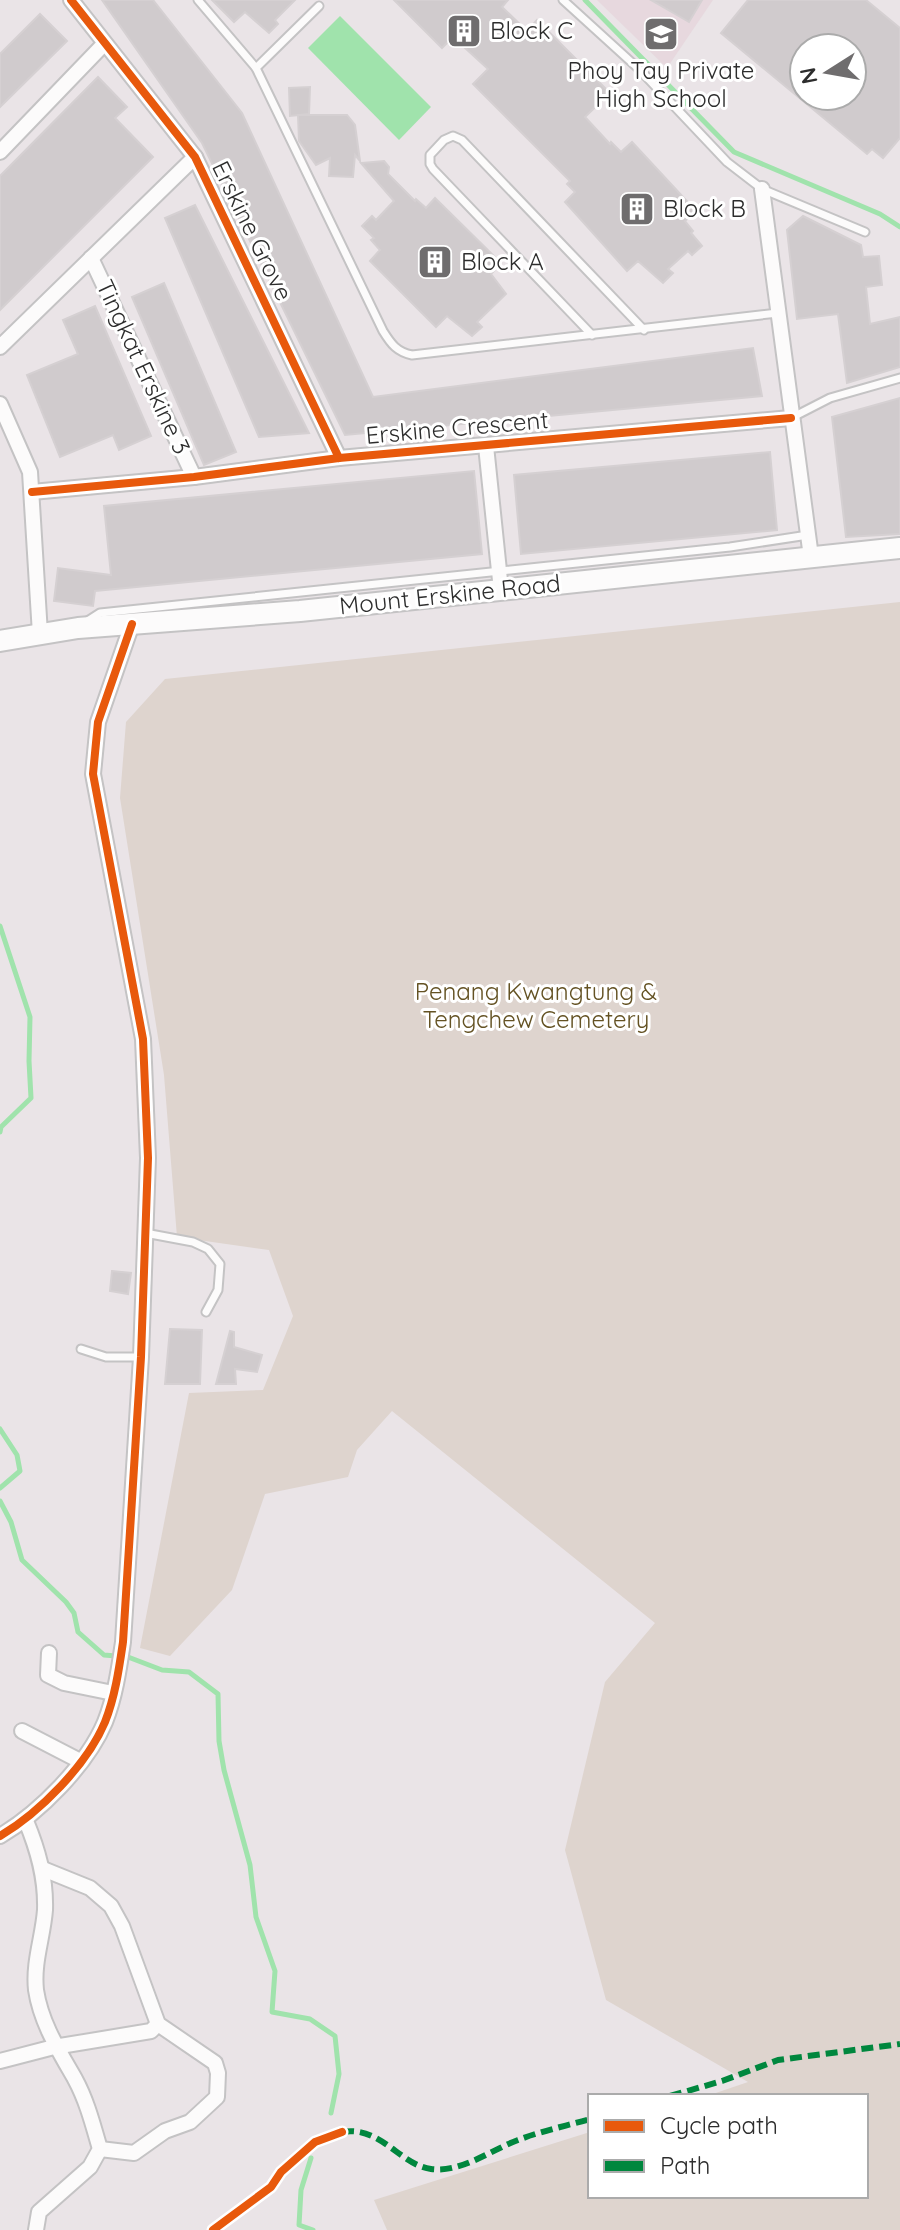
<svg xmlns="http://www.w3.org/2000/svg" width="900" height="2230" font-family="Quicksand,sans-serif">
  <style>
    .education { fill: #e7d8de }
    .cemetery { fill: #ded4ce }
    .water { fill: #a0e3ac }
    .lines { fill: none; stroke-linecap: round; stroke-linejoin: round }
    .stream { stroke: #a0e3ac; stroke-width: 5 }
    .building { fill: #d0cbcd; stroke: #d5d0d2; stroke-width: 2; fill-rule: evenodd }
    .service-casing { stroke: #c4c3c4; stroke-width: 11 }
    .minor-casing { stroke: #c4c3c4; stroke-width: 18 }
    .secondary-casing { stroke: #c4c3c4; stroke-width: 24 }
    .service { stroke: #fcfbfb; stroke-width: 7 }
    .minor { stroke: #fcfbfb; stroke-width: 14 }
    .secondary { stroke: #fcfbfb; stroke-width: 20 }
    .quiet { stroke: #00873e; stroke-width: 6; stroke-dasharray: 12 6; stroke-linecap: butt }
    .cycleway-casing { stroke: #fff; stroke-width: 13 }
    .cycleway { stroke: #e8590c; stroke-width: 8 }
    .labels { text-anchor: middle; stroke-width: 6; stroke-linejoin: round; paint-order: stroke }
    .poi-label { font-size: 24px; fill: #2d2d2d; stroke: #fff; text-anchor: start }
    .street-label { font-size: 24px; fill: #2d2d2d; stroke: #fff }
    .park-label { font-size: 24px; fill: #645223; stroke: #fff }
  </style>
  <rect width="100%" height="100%" fill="#eae4e7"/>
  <path class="education" d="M597,0H713L667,68Z"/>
  <path class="cemetery" d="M900,602V2230H387L374,2200L590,2132V2196H866V2096H707L748,2082L606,2000L565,1850L605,1682L655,1623L392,1411L357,1450L348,1477L265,1494L232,1590L170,1656L140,1648L189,1393L263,1390L293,1316L269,1250L177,1237L164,1075L120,798L126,722L165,679Z"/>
  <path class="water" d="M340,16L431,107L399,140L308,48Z"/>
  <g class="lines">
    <g class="stream">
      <path d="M585,0L734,152L880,214L900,227"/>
      <path d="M0,926L30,1017L29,1061L31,1098L1,1127L0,1132"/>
      <path d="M0,1429L17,1455L20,1471L0,1488"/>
      <path d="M0,1501L11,1522L22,1560L66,1602L74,1613L78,1632L104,1655L128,1657L162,1670L189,1672L218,1694L219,1741L224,1770L250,1865L256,1917L275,1971L272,2012L310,2019L335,2036L339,2074L331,2113"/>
      <path d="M311,2158L301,2190L299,2225L313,2230"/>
    </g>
  </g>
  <g class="building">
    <path d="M102,0H153L242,113L373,397L753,348L762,396L345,435L202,143Z"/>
    <path d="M212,0H295L275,20L278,24L269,33L245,12L234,22Z"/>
    <path d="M394,0H508L502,7L527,31L537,20L610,93L585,117L610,144L611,142L621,152L632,142L696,211L685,221L693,231L691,233L702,246L692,255L688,251L668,269L673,273L663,283L638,261L627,271L565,202L575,192L567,184L570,181L473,84L488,69L453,37L442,48Z"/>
    <path d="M651,0H702L689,22Z"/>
    <path d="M748,0H866L900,28V138L883,158L872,149L867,154L721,33ZM804,48H852V96H804Z"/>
    <path d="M40,14L67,41L0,107V54Z"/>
    <path d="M98,77L127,107L115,118L153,157L0,310V176Z"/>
    <path d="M310,87L309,114L290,116L289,88Z"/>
    <path d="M298,115H347L355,125L360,161L355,155L353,177L329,176L330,158L316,165L299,141Z"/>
    <path d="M384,161L389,167L388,174L415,201L416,199L426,208L435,198L501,263L491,274L506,294L477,322L482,327L472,336L447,316L436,327L370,261L380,250L371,240L374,238L362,226L372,216L376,220L394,201L361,163Z"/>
    <path d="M195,205L309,433L259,437L165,218Z"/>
    <path d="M803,216L861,245L863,257L879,256L882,285L866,287L870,324L900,317V367L847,383L838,314L797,319L787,230Z"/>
    <path d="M164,283L236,452L204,465L132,297Z"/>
    <path d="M95,306L151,436L119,450L113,435L60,457L27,375L78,354L63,320Z"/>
    <path d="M900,398V534L846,537L832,417Z"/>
    <path d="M770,452L777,530L521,554L514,475Z"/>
    <path d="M474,471L482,554L95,591L93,606L54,601L58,568L111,575L104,506Z"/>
    <path d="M112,1271L131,1273L128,1294L110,1291Z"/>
    <path d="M170,1329L202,1330L200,1384H165Z"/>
    <path d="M230,1331L234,1332V1347L262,1355L257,1372L235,1369L236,1384H216Z"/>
  </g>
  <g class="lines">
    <g class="service-casing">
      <g id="service">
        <path d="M198,0L256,68L383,331C391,344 397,352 412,355L778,313"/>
        <path d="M563,0L640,70L727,162L762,189L865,232"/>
        <path d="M256,68L319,6"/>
        <path d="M592,335L433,169L430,164V155L444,140L453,136L462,140L644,330"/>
        <path d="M793,417L830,398L900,378"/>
        <path d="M86,622L100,613L730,547L808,535"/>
        <path d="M145,1233L193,1242L208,1249L220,1264L218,1290L206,1312"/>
        <path d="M81,1349L106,1357H141"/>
      </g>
    </g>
    <g class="minor-casing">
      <g id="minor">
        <path d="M71,0L195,157L339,458"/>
        <path d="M0,152L104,44"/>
        <path d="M762,189L811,557"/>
        <path d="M91,258L194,477"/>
        <path d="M0,347L195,157"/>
        <path d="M0,404L30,472L40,634"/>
        <path d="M486,446L501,590"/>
        <path d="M32,492L194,477L339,458L791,418"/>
        <path d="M49,1653L48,1675L64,1683L113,1693"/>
        <path d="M22,1731L80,1761"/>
        <path d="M26,1821C38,1850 46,1878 45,1910C43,1937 33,1962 36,1990C41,2023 59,2051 75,2079C87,2101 93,2125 100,2149L90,2167L39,2212L36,2230"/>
        <path d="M0,1836C39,1813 87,1765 105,1722C115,1697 119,1669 123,1642L141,1357L148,1158L143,1039L93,774L98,722L132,624"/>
        <path d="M43,1869L90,1888L111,1906L122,1926L158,2024L215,2063L218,2073L217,2097L190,2122L165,2131L134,2153L100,2149"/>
        <path d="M0,2061L54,2047L151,2031L158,2024"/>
      </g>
    </g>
    <g class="secondary-casing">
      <path id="secondary" d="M0,641L78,628L300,611L900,548"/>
    </g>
    <use href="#service" class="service"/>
    <use href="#minor" class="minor"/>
    <use href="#secondary" class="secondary"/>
    <g class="quiet">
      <path d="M670,2096L722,2081L778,2060L900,2044"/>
      <path d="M342,2132C380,2125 400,2165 431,2169C461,2173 491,2150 518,2140C541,2131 566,2126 590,2119"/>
    </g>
    <g class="cycleway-casing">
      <g id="cycleway">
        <path d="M71,0L195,157L339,458"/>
        <path d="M32,492L194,477L339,458L791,418"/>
        <path d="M0,1836C39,1813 87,1765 105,1722C115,1697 119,1669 123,1642L141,1357L148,1158L143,1039L93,774L98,722L132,624"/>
        <path d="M213,2230L271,2187L281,2172L315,2142L342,2132"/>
      </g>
    </g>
    <use href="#cycleway" class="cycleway"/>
  </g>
  <defs>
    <g id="building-square" transform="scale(1.8)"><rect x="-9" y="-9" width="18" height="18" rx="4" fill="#6f6d6e" stroke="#fff"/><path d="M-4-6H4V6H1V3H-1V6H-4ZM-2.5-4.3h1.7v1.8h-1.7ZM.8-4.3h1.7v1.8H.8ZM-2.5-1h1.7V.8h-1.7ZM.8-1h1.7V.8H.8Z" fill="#fff"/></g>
    <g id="school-square" transform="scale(1.8)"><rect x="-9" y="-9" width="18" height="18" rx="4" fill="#6f6d6e" stroke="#fff"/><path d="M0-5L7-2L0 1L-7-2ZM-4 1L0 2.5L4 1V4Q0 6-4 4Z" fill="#fff"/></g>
  </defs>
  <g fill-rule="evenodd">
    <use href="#building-square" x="464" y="31"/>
    <use href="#school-square" x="661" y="34"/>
    <use href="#building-square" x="637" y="209"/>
    <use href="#building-square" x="435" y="262"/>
  </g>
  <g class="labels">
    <g class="poi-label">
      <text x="490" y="39">Block C</text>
      <text x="661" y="79" text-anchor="middle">Phoy Tay Private<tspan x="661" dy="28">High School</tspan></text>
      <text x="663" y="217">Block B</text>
      <text x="461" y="270">Block A</text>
    </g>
    <g class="street-label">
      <text transform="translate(252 231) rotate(64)" y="8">Erskine Grove</text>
      <text transform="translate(143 367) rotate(65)" y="8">Tingkat Erskine 3</text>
      <text transform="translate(457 428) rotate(-5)" y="8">Erskine Crescent</text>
      <text transform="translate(450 595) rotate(-6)" y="8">Mount Erskine Road</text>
    </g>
    <g class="park-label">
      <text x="536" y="1000">Penang Kwangtung &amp;<tspan x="536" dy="28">Tengchew Cemetery</tspan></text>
    </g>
  </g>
  <rect x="588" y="2094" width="280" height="104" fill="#ffffff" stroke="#ababab" stroke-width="2"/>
  <rect x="604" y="2120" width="40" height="12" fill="#e8590c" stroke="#ababab" stroke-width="2"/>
  <text x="660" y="2134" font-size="24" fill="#2d2d2d">Cycle path</text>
  <rect x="604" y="2160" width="40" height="12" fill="#00873e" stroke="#ababab" stroke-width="2"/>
  <text x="660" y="2174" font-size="24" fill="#2d2d2d">Path</text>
  <g transform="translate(828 72) rotate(259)"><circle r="38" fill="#ffffff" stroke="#ababab" stroke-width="2"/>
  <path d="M0-6L14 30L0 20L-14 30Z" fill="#6f6d6e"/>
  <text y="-12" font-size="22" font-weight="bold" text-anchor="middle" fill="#2d2d2d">N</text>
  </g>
</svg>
